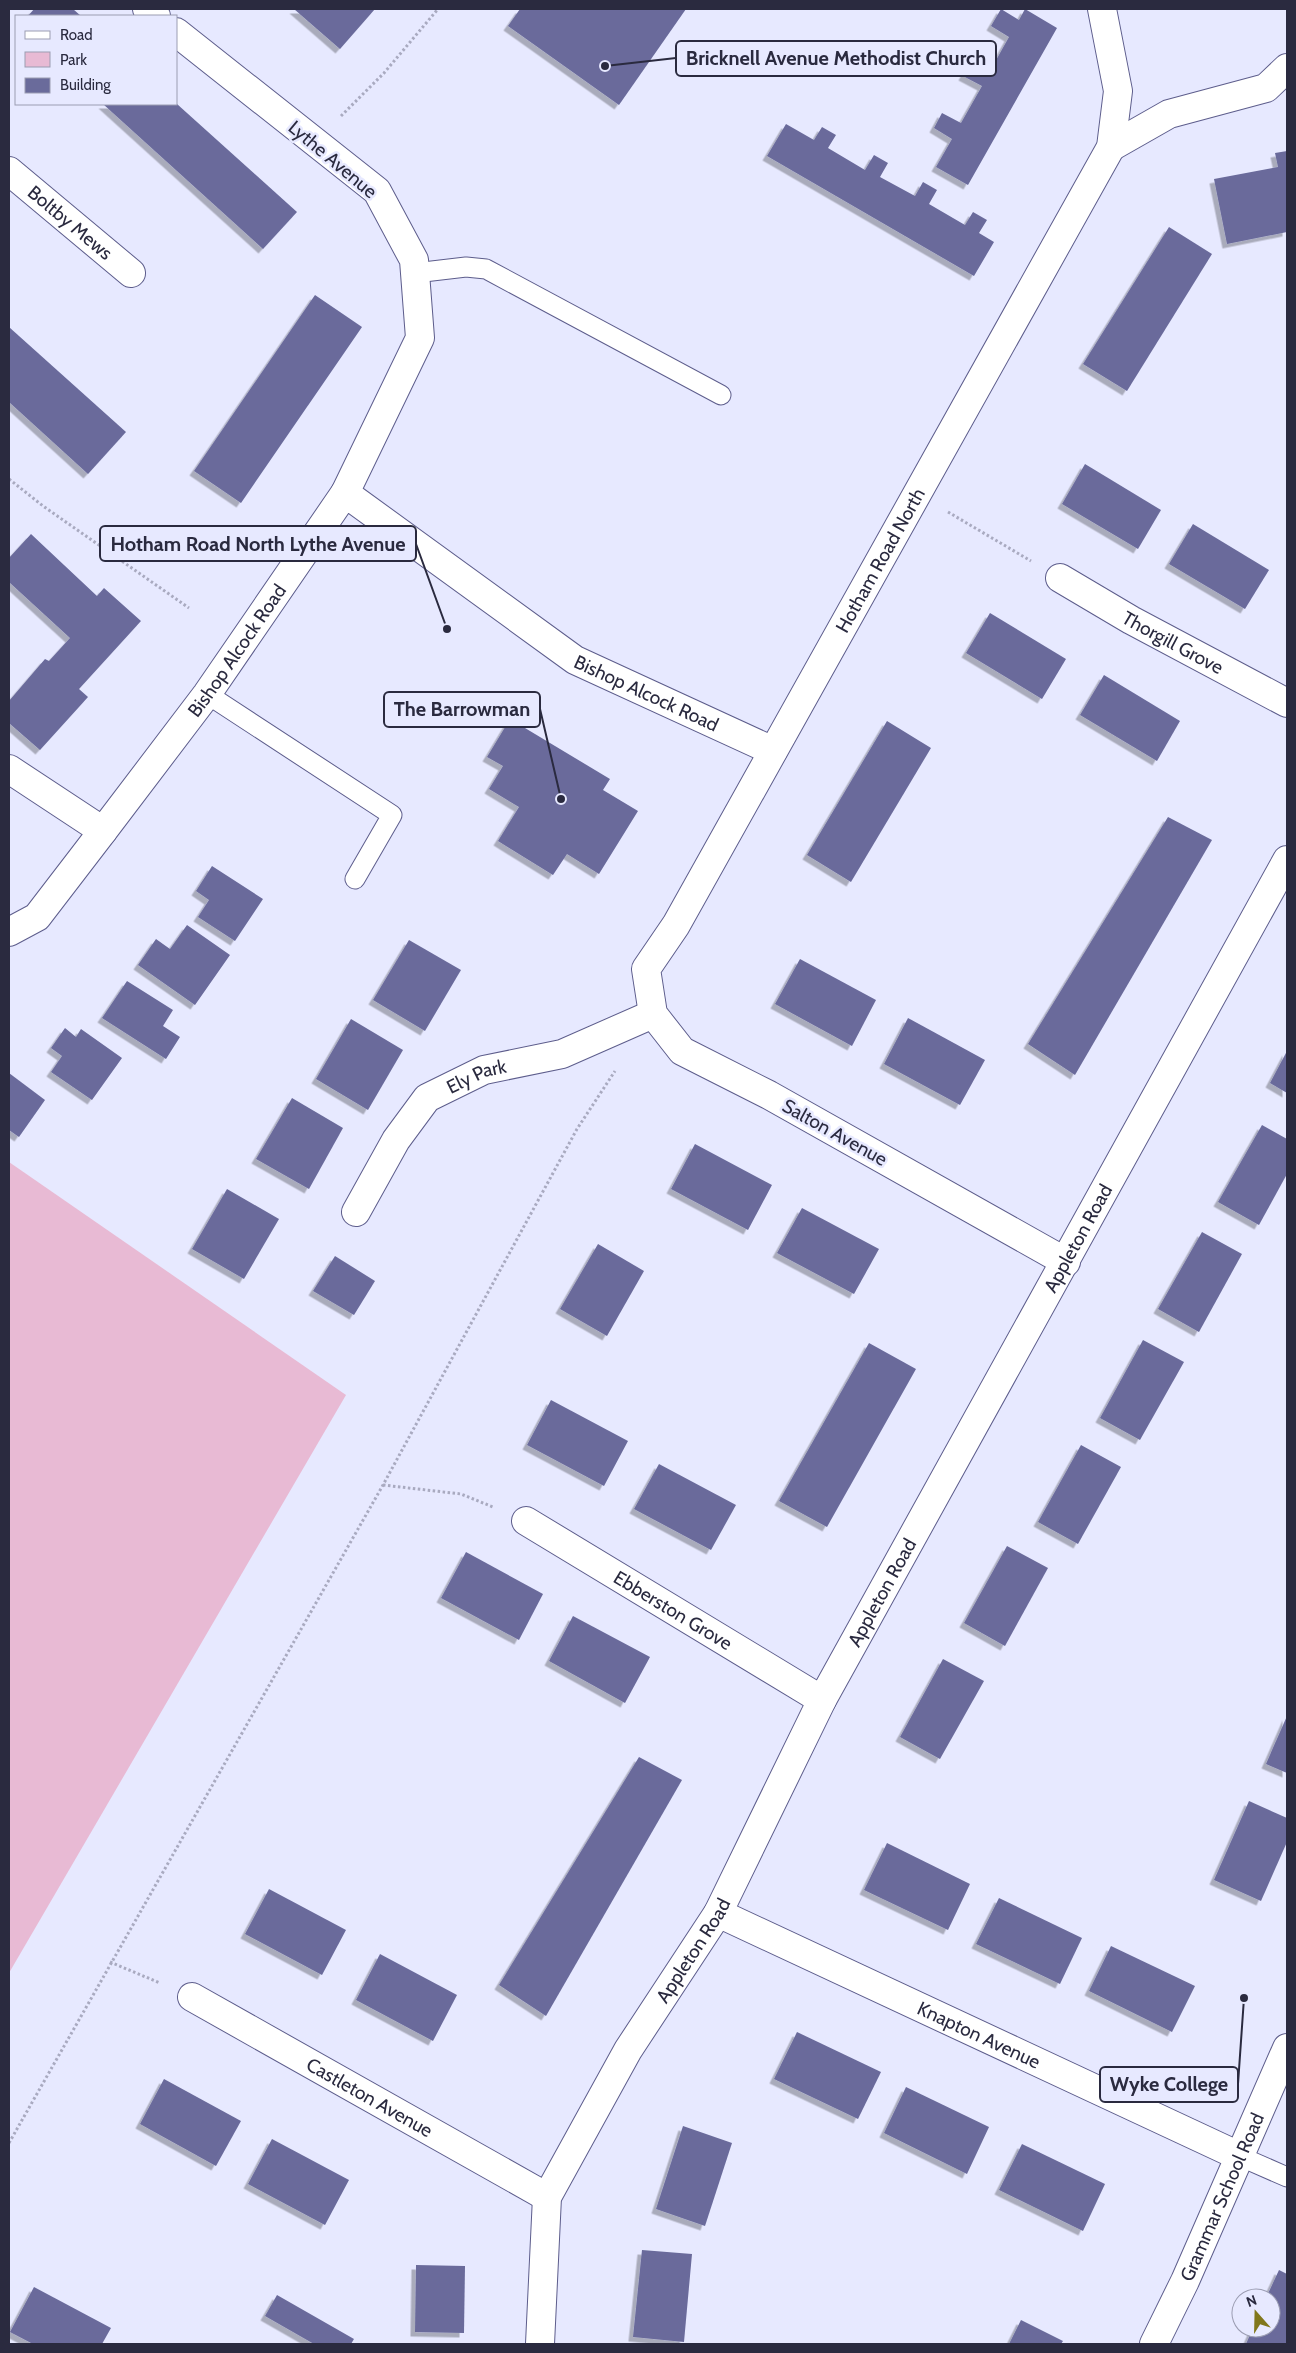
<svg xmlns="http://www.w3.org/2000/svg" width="1296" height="2353" font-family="Cabin,sans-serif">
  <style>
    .green { fill: #e8bad4 }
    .building { fill: #6a6b9b; filter: url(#shadow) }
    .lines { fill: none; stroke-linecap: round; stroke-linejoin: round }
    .service-casing { stroke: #5d5d8c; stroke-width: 21 }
    .minor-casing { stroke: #5d5d8c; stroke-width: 30 }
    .path { stroke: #a9aac0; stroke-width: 3; stroke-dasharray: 2.5 2.5; stroke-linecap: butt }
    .service { stroke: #fff; stroke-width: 19 }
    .minor { stroke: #fff; stroke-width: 28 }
    .labels { text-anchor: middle; stroke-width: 5; stroke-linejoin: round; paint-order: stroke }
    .street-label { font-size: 19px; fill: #2a2a3f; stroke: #e7e9ff }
    .leader { fill: none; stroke: #2a2a3f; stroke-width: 2 }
    .callout-dot { fill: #2a2a3f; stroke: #e7e9ff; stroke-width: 2 }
    .callout { fill: #e7e9ff; stroke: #2a2a3f; stroke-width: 2 }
    .callout-label { font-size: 20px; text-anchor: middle; font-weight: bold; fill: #2a2a3f }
  </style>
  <defs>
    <filter id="shadow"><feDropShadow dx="-4.5" dy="4.5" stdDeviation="0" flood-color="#0004"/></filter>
  </defs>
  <rect width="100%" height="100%" fill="#e7e9ff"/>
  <path class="green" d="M9,1162L346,1395L9,1973Z"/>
  <g class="building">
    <path d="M34,9H73L81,16H28Z"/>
    <path d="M294,9H375L340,49Z"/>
    <path d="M520,9H686L619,105L508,26Z"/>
    <path d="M1001,9L1019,20L1025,9L1057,28L968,185L936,167L952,139L934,128L942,113L961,123L982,86L963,76L972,60L990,71L995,62L1009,37L991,26Z"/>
    <path d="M103,104H177L297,212L263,249Z"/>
    <path d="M786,124L814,140L822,127L836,135L828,148L865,170L874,155L888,163L880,177L915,196L923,182L937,190L929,204L965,225L973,212L987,220L979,233L994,242L974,276L767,156Z"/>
    <path d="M1287,151V232L1227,244L1214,179L1278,167L1275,153Z"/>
    <path d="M1169,227L1212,254L1127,391L1083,364Z"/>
    <path d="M315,295L362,327L241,503L194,471Z"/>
    <path d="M9,327L126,432L88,474L9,402Z"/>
    <path d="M1085,464L1161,510L1138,549L1062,504Z"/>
    <path d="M1193,524L1269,570L1245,609L1169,564Z"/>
    <path d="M31,534L97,596L104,588L141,621L79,689L88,697L40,750L9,723V701L45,659L49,661L70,638L9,582V558Z"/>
    <path d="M990,613L1066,659L1042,699L966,653Z"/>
    <path d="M1104,675L1180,721L1157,761L1080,715Z"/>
    <path d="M510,719L610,779L603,790L638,811L599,874L567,854L553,875L498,841L519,807L489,789L503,766L487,757Z"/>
    <path d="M887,721L931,748L851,882L807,855Z"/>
    <path d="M1168,817L1212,840L1075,1075L1028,1044Z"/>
    <path d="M212,866L263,899L235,941L198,917L209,900L196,891Z"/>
    <path d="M187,925L230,955L195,1005L138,965L156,939L170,949Z"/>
    <path d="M409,940L461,970L425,1031L373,1000Z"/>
    <path d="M800,959L876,1000L852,1046L775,1004Z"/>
    <path d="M127,981L173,1010L163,1026L180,1037L166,1059L102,1018Z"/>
    <path d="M908,1018L985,1060L960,1105L884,1064Z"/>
    <path d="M351,1019L403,1050L368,1110L316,1079Z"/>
    <path d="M65,1028L76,1037L81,1029L122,1058L92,1100L51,1072L62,1056L51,1048Z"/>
    <path d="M1287,1051V1093L1270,1083Z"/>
    <path d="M9,1073L45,1100L19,1137L9,1130Z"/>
    <path d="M292,1098L343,1128L309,1189L256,1159Z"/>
    <path d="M1262,1125L1287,1139V1174L1259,1225L1218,1202Z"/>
    <path d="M695,1144L772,1185L748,1230L671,1189Z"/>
    <path d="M227,1189L279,1219L244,1279L192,1249Z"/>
    <path d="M802,1208L879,1249L854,1294L777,1253Z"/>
    <path d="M1202,1232L1242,1254L1199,1332L1158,1309Z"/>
    <path d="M598,1244L644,1271L607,1336L560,1309Z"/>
    <path d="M335,1256L375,1281L354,1315L313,1291Z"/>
    <path d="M1143,1340L1184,1362L1140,1440L1100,1418Z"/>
    <path d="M869,1343L916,1369L827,1527L779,1501Z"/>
    <path d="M551,1400L628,1441L604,1486L527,1445Z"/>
    <path d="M1081,1445L1121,1467L1078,1544L1038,1522Z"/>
    <path d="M659,1464L736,1505L711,1550L634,1509Z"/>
    <path d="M1007,1546L1048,1568L1005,1646L964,1623Z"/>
    <path d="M466,1552L543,1594L519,1640L441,1598Z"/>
    <path d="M573,1616L650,1657L625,1703L549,1661Z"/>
    <path d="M943,1659L984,1681L940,1759L900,1737Z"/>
    <path d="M1287,1716V1773L1266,1764Z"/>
    <path d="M639,1757L682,1780L546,2016L499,1985Z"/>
    <path d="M1249,1801L1287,1818V1842L1261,1901L1214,1880Z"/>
    <path d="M887,1843L970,1884L948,1930L864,1890Z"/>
    <path d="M269,1889L346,1930L322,1975L245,1934Z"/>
    <path d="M999,1898L1082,1938L1060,1984L976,1944Z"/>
    <path d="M1111,1946L1195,1986L1172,2032L1089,1991Z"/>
    <path d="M380,1954L457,1995L433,2041L356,2000Z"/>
    <path d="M797,2032L881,2072L858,2119L774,2079Z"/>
    <path d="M164,2079L241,2121L216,2166L140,2124Z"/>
    <path d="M906,2087L989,2127L967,2174L884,2133Z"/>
    <path d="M683,2126L732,2143L705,2226L656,2209Z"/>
    <path d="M272,2139L349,2180L325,2225L248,2184Z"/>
    <path d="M1022,2144L1105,2184L1083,2231L999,2190Z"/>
    <path d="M642,2250L692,2254L684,2342L633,2337Z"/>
    <path d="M416,2265L465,2266L464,2333L415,2332Z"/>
    <path d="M1279,2270L1287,2274V2344H1246L1253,2328H1271V2298H1266Z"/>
    <path d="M34,2287L111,2328L102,2344H33L10,2332Z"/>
    <path d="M277,2295L354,2339L351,2344H314L265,2316Z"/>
    <path d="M1021,2320L1063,2341L1061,2344H1009Z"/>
  </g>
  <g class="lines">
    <g class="service-casing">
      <g id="service">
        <path d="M415,273L466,267L486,269L721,395"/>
        <path d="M207,694L392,815L355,879"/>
        <path d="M1239,2156L1287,2177"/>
      </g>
    </g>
    <g class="minor-casing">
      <g id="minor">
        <path d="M147,9L156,16"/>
        <path d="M176,32L377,191L414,260L420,338L345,493"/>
        <path d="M1111,147L1169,114L1266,88L1287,68"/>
        <path id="s1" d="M9,171L131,273"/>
        <path id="s2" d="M1060,578L1131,620L1287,703"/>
        <path d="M9,769L103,831"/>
        <path id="s3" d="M9,932L37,917L103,831L207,694L345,493L575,660L773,751"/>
        <path id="s4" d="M356,1212L396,1140L427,1098L484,1070L562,1054L653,1014"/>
        <path id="s5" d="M1066,1262L769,1095L682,1051L653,1014L646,969L676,925L1111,147L1118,91L1102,9"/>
        <path id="s6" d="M526,1521L822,1700"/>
        <path id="s7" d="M718,1913L1239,2156"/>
        <path id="s8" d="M192,1997L547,2197"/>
        <path id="s9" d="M540,2344L547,2197L628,2050L718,1913L822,1700L1287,860"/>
        <path id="s10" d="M1154,2344L1185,2281L1287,2048"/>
      </g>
    </g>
    <g class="path">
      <path d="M341,116L384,73L438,9"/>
      <path d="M9,479L43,506L189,608"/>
      <path d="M948,512L1031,561"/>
      <path d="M383,1485L461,1494L493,1507"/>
      <path d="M110,1962L160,1983"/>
      <path d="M9,2143L383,1485L577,1129L615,1071"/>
    </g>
    <use href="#service" class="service"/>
    <use href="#minor" class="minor"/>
  </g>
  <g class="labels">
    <g class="street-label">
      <text transform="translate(333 159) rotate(40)" y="7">Lythe Avenue</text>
      <text dy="7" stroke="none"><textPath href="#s1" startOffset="80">Boltby Mews</textPath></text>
      <text dy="7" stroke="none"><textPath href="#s5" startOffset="1002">Hotham Road North</textPath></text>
      <text dy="7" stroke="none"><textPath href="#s2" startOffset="130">Thorgill Grove</textPath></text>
      <text dy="7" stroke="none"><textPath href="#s3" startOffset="365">Bishop Alcock Road</textPath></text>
      <text dy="7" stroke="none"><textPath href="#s3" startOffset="919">Bishop Alcock Road</textPath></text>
      <text dy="7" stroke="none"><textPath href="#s4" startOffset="189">Ely Park</textPath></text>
      <text transform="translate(835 1132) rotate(29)" y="7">Salton Avenue</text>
      <text dy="7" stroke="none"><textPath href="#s9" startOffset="1244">Appleton Road</textPath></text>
      <text dy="7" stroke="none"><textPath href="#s9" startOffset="839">Appleton Road</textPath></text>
      <text dy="7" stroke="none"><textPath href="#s6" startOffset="172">Ebberston Grove</textPath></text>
      <text dy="7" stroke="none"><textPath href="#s9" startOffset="434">Appleton Road</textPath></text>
      <text dy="7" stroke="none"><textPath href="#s7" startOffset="288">Knapton Avenue</textPath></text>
      <text dy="7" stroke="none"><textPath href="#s8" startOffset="204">Castleton Avenue</textPath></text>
      <text dy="7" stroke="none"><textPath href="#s10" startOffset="162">Grammar School Road</textPath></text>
    </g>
  </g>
  <path class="leader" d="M605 66L676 58M447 629L416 544M561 799L540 709M1244 1998L1238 2084"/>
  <g class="callout-dot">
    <circle cx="605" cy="66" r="5"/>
    <circle cx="447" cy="629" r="5"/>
    <circle cx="561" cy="799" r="5"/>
    <circle cx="1244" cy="1998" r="5"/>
  </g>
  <g class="callout">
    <rect x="676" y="41" width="320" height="35" rx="5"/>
    <rect x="100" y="526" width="316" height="35" rx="5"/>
    <rect x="384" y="692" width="156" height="35" rx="5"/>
    <rect x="1100" y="2067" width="138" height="35" rx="5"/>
  </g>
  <g class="callout-label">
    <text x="836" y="65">Bricknell Avenue Methodist Church</text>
    <text x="258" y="551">Hotham Road North Lythe Avenue</text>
    <text x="462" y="716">The Barrowman</text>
    <text x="1169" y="2091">Wyke College</text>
  </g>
  <rect width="1296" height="2353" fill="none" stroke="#2a2a3f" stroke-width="20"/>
  <rect x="15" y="15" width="162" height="90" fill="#e7e9ff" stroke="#9b9db2"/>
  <rect x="25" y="31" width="25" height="8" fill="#ffffff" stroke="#9b9db2"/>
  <text x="60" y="40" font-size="15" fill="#2a2a3f">Road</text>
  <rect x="25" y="52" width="25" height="15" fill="#e8bad4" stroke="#9b9db2"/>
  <text x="60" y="65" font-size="15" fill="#2a2a3f">Park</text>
  <rect x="25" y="78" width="25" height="15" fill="#6a6b9b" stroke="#9b9db2"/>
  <text x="60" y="90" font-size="15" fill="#2a2a3f">Building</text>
  <g transform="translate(1256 2313) rotate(340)"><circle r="24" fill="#e7e9ff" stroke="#9b9db2"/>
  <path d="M0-4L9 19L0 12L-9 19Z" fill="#81771c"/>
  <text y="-8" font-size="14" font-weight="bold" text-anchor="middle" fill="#2a2a3f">N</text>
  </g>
</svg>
